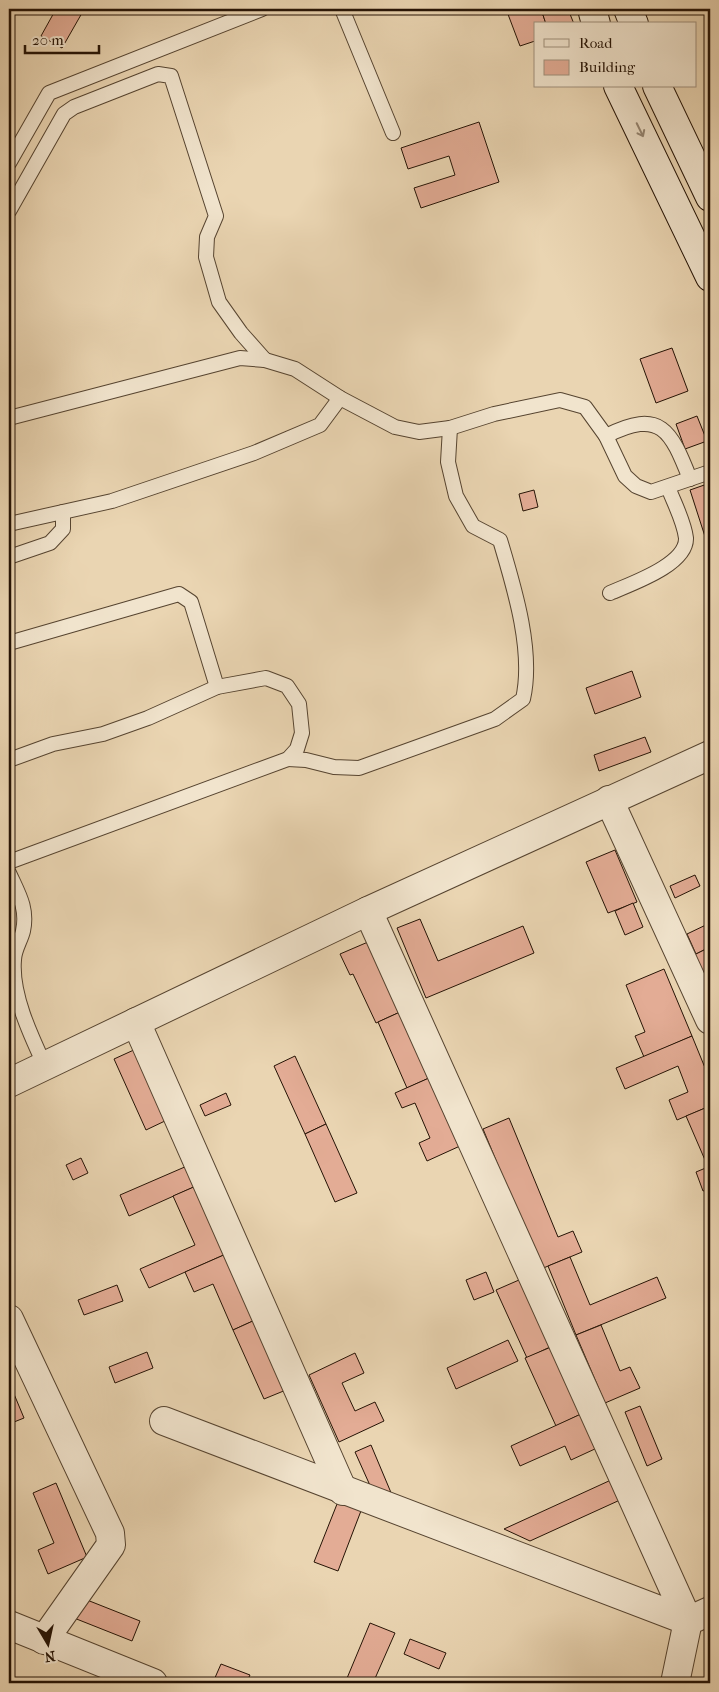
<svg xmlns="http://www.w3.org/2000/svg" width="719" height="1692" font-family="'IM FELL French Canon',serif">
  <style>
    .building { fill: #e3ac95; stroke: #251305 }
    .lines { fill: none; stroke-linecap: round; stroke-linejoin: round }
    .lane-casing { stroke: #564430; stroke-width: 16 }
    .street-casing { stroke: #564430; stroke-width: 30 }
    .secondary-casing { stroke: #251305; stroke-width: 30 }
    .lane { stroke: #f1e4cd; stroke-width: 14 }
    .street { stroke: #f1e4cd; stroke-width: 28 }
    .secondary { stroke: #f1e4cd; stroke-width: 28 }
    .oneway { stroke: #958673 }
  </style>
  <rect width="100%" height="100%" fill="#ead5b2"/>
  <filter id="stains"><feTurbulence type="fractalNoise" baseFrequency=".004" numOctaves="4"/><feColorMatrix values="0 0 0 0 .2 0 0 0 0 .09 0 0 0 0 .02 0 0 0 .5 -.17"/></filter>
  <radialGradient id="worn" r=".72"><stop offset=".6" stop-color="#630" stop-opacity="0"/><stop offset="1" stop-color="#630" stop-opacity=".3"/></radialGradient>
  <g class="building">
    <path d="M56,9H73L82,13L62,48L41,36Z"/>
    <path d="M506,9H541L546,24H535V41L520,46Z"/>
    <path d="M541,9H568L574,24H546Z"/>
    <path d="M479,122L499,182L421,208L414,188L455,175L449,156L408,169L401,148Z"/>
    <path d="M672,348L688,391L656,403L640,359Z"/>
    <path d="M697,416L707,441L685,449L676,424Z"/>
    <path d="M710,483V552L690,490Z"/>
    <path d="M534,490L538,507L523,511L519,494Z"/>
    <path d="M632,671L641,697L595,714L586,688Z"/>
    <path d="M645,737L651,752L599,771L594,755Z"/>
    <path d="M615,850L637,902L608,913L586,862Z"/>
    <path d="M695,875L700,886L675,898L670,886Z"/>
    <path d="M633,903L643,927L625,935L615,911Z"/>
    <path d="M420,919L438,961L523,926L534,953L426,998L397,928Z"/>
    <path d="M710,923V947L696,954L687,934Z"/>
    <path d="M368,942L400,1012L376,1023L353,974L350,975L340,954Z"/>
    <path d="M710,947V989L694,955Z"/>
    <path d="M664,969L692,1036L644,1057L635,1036L645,1032L626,985Z"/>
    <path d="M400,1012L429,1078L407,1088L378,1022Z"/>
    <path d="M692,1036L710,1080V1106L677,1120L669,1100L688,1092L678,1066L625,1089L616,1068Z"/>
    <path d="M136,1049L167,1120L146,1130L114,1059Z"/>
    <path d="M295,1056L326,1124L305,1134L274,1066Z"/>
    <path d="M429,1078L460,1146L427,1161L419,1143L430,1138L415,1103L402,1108L395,1093Z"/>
    <path d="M226,1093L231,1105L205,1116L200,1105Z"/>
    <path d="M710,1106V1189L703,1191L696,1172L708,1167L686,1116Z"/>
    <path d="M509,1118L558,1237L573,1231L582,1252L541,1269L483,1129Z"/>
    <path d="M326,1124L357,1193L335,1202L305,1134Z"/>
    <path d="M81,1158L88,1173L73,1180L66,1165Z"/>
    <path d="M187,1166L196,1186L129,1216L120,1195Z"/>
    <path d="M196,1186L226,1254L149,1288L140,1269L195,1245L173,1196Z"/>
    <path d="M226,1254L255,1320L233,1330L213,1284L194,1292L185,1272Z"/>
    <path d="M570,1257L590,1305L657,1277L666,1298L576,1335L548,1266Z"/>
    <path d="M486,1272L494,1292L474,1300L466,1280Z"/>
    <path d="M519,1280L550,1347L527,1358L496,1290Z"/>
    <path d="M117,1285L123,1301L84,1315L78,1300Z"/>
    <path d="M255,1320L286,1390L264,1399L233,1330Z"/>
    <path d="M601,1325L620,1371L630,1367L640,1388L605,1403L576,1335Z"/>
    <path d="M508,1340L518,1361L456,1389L447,1368Z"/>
    <path d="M551,1347L581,1414L556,1426L525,1358Z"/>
    <path d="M147,1352L153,1368L115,1383L109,1367Z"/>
    <path d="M355,1353L364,1373L342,1383L355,1411L375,1402L384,1421L339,1442L309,1375Z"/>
    <path d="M9,1382L24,1418L9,1424Z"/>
    <path d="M640,1406L662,1459L647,1466L625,1412Z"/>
    <path d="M581,1414L597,1448L571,1460L565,1446L520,1466L511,1446Z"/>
    <path d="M371,1445L392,1495L377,1501L355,1452Z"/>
    <path d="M611,1480L620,1500L530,1541L504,1529Z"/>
    <path d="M56,1483L87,1557L48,1574L38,1550L54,1543L33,1493Z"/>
    <path d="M341,1494L364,1503L338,1571L314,1562Z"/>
    <path d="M82,1598L140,1621L132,1641L74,1618Z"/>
    <path d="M370,1623L395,1633L373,1683H345Z"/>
    <path d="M410,1639L446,1653L439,1669L404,1654Z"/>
    <path d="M221,1664L250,1675L246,1683H223L214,1680Z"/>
  </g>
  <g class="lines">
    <g class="lane-casing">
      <g id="lane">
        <path d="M342,9L393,133"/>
        <path d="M9,163L49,93L262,9"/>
        <path d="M9,211L64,114L74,107L158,74L171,76L216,216L207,237L206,257L219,302L241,333L265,360"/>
        <path d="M9,418L240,358L265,360L295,369L340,398L395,427L419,432L450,428L494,414L560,400L585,407L606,436L625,476L636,486L651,492L710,472"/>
        <path d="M606,436C661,408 671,431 690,479"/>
        <path d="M9,524L112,501L254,453L320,425L340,398"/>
        <path d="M9,557L50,543L63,529V512"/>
        <path d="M610,593C630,584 687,565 686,538C684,521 674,503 668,487"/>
        <path d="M9,643L179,594L191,602L217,687"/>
        <path d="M288,759L306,760L334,767L359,768L495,719L523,699C534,651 514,587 500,540L473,526L456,496L448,462L450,428"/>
        <path d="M9,760L53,744L103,734L148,718L217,687L266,678L287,686L299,704L302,733L297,749L288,759L9,862"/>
        <path d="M9,873C18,893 28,908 23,931C21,940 14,950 14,960C11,994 31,1036 45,1066"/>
      </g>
    </g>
    <g class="street-casing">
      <g id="street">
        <path d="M609,800L710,1020"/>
        <path d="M368,911L710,755"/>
        <path d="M136,1022L343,1491"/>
        <path d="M9,1083L368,911L688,1621"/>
        <path d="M9,1319L110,1533L111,1545L44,1640"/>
        <path d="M164,1421L688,1621"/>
        <path d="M9,1625L153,1683"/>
        <path d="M675,1683L688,1621L710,1611"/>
      </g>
    </g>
    <g class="secondary-casing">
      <g id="secondary">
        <path d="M592,9L596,24"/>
        <path d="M628,9L634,24"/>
        <path d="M618,86L710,277"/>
        <path d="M657,86L710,197"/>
      </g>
    </g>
    <use href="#lane" class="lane"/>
    <use href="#street" class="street"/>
    <use href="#secondary" class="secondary"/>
  </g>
  <defs><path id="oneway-shaft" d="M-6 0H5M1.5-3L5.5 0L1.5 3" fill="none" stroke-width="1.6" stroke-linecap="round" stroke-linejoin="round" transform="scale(1.25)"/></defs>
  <use class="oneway" href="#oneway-shaft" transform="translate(640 130) rotate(64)"/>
  <rect width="719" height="1692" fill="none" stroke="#ead5b2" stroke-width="30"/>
  <rect x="10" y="10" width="699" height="1672" fill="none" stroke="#251305" stroke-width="2.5"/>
  <rect x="15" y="15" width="689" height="1662" fill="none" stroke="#251305"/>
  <rect x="534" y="22" width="162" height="65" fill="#f1e4cd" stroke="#9f907d"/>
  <rect x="544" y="39" width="25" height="8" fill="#f1e4cd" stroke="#9f907d"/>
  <text x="579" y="48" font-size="15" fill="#251305">Road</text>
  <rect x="544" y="60" width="25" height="15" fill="#e3ac95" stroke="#9f907d"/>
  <text x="579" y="72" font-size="15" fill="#251305">Building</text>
  <g transform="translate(48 1644) rotate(171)" stroke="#f1e4cd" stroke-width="4" paint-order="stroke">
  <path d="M0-4L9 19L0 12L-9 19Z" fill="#251305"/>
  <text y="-8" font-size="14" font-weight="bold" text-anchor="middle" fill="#251305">N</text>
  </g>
  <path d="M25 45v8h74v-8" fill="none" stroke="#251305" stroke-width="2.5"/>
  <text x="32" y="45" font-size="15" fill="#251305" stroke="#f1e4cd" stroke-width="4" paint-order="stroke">20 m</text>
  <rect width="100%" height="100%" filter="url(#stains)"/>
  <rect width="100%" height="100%" fill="url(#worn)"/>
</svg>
